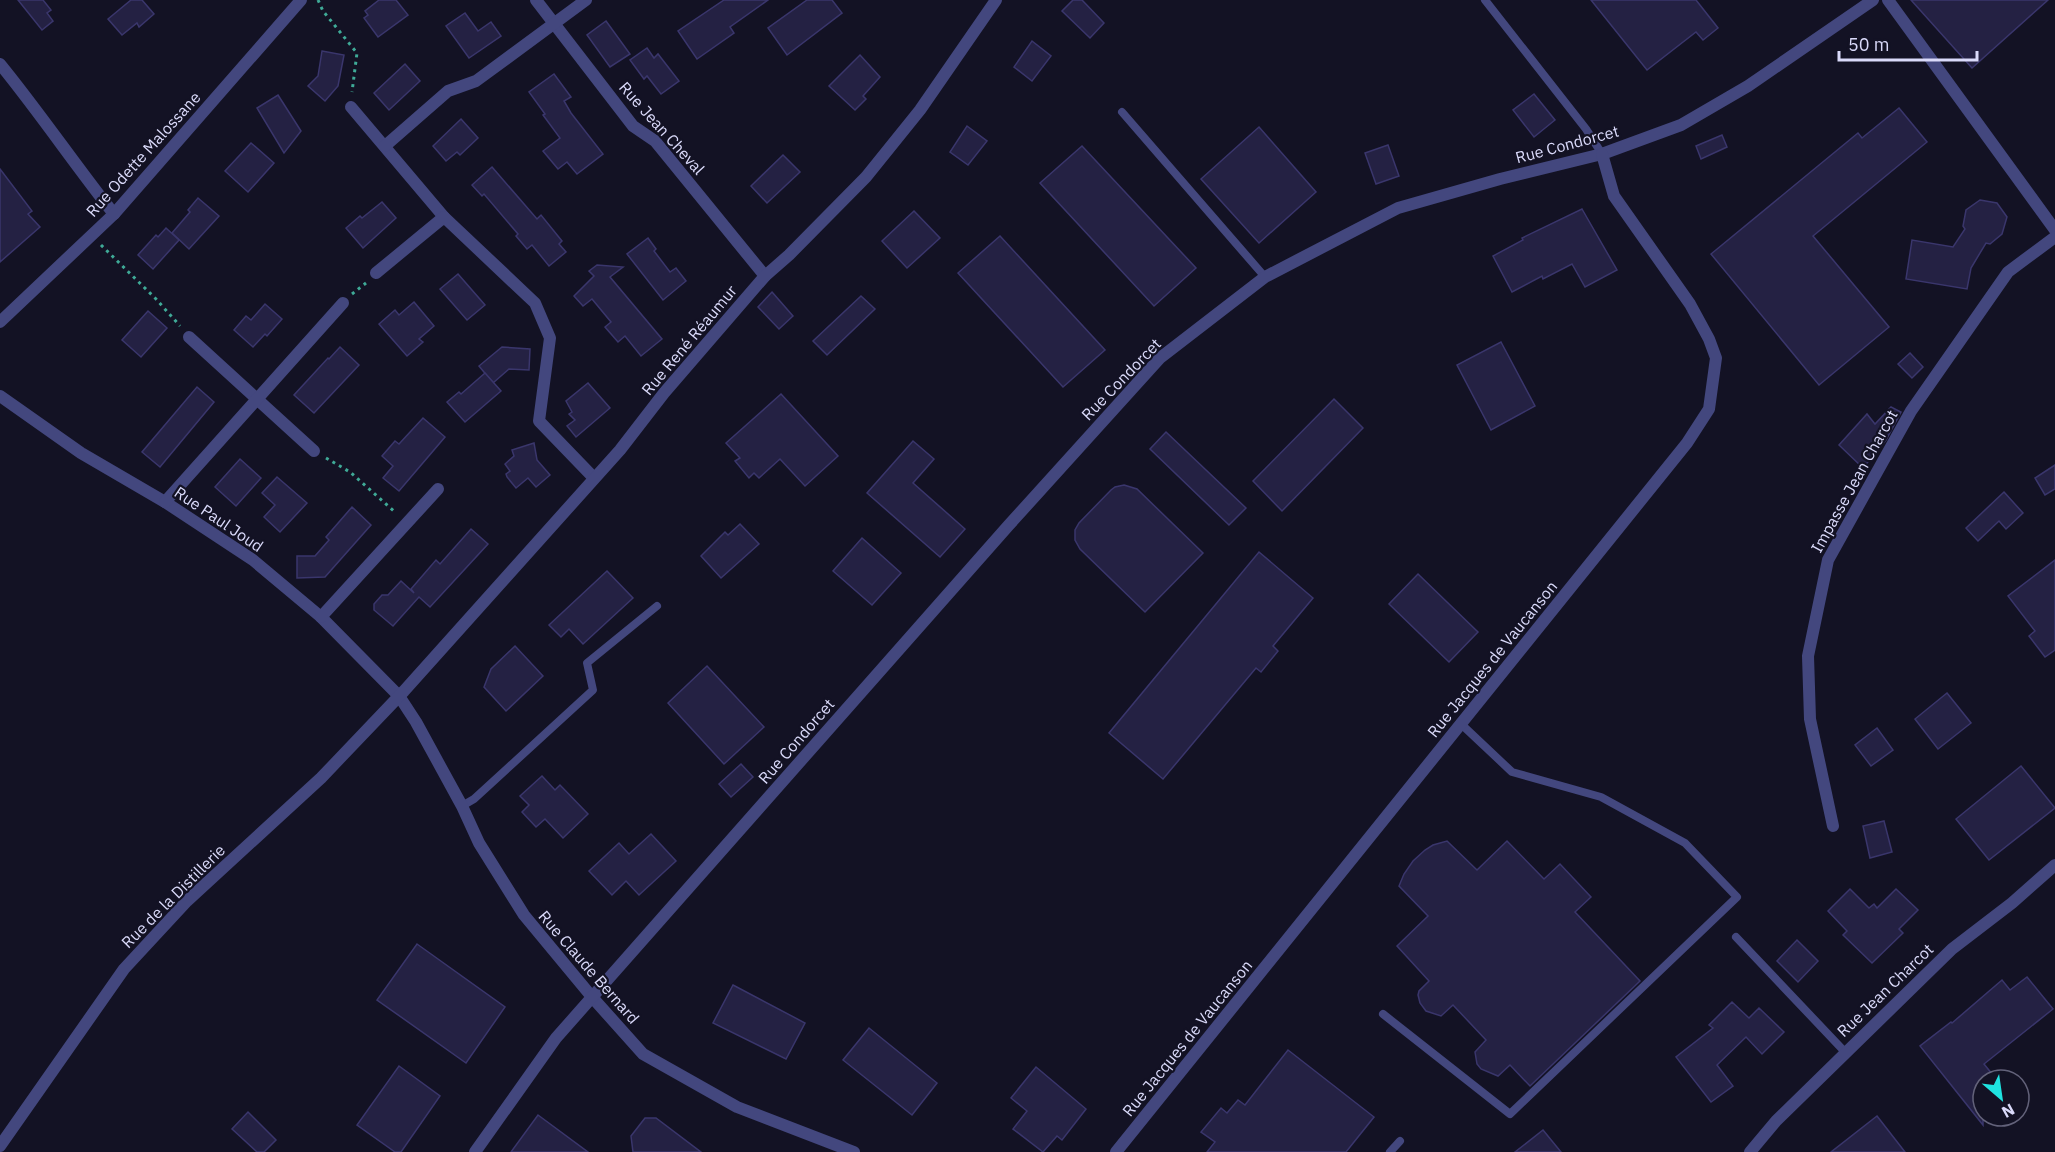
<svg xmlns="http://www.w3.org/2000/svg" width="2055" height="1152" font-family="'IBM Plex Sans',sans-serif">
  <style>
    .building { fill: #242143; stroke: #3a366c; stroke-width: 1.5 }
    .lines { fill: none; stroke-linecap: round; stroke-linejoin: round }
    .path { stroke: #3faa97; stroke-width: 3; stroke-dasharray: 3 4.5; stroke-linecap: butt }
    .lane { stroke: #43477e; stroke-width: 8 }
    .street { stroke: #43477e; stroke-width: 12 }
    .labels { text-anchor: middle; stroke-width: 4.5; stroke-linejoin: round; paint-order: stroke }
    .street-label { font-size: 16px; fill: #dadafa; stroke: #131224 }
  </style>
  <rect width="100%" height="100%" fill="#131224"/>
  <g class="building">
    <path d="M18,0H43L51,10L47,13L53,21L42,30Z"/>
    <path d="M131,0H142L154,14L139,27L137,23L122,35L108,19Z"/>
    <path d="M379,0H396L408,15L378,37L364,18L368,15L365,11Z"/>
    <path d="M724,0H768L730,27L734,33L697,59L678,31Z"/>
    <path d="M807,0H832L842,13L787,55L768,28Z"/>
    <path d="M1073,0H1082L1104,23L1090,38L1062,11Z"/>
    <path d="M1591,0H1696L1718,28L1703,40L1696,32L1647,70Z"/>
    <path d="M1911,0H2048L1972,68Z"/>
    <path d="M465,13L478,31L491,22L501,36L469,58L446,26Z"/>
    <path d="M606,21L630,54L610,67L587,35Z"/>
    <path d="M1032,41L1051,56L1032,81L1014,67Z"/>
    <path d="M647,48L654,58L658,54L679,81L661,94L647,76L644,79L630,60Z"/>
    <path d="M322,51L344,55L338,86L325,101L308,86L318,76Z"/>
    <path d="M860,55L880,77L863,96L866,99L855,110L829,86Z"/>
    <path d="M405,64L420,81L389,110L374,93Z"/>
    <path d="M554,74L571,97L564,101L571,113L603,154L577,174L567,162L558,169L543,151L560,138L543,115L545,114L529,92Z"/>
    <path d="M1534,94L1555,120L1534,137L1513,110Z"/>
    <path d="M278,95L301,131L284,153L257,108Z"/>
    <path d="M1899,108L1927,142L1813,236L1889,327L1819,385L1711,254L1858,133L1862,138Z"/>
    <path d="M461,119L478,138L460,155L457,152L446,161L433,146Z"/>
    <path d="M967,126L987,141L968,165L950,152Z"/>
    <path d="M1259,127L1316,192L1259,243L1201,179Z"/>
    <path d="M1722,135L1727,147L1701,159L1696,146Z"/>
    <path d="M251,143L274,163L248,192L225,171Z"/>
    <path d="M1388,145L1399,176L1376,184L1365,153Z"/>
    <path d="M1082,146L1196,268L1154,306L1040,183Z"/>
    <path d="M783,155L800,172L767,203L751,186Z"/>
    <path d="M492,167L537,219L541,215L562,241L559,244L566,252L549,266L532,245L527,249L516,236L518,234L484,194L482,196L472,185Z"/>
    <path d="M0,169L32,211L28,214L40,227L0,262Z"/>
    <path d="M198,198L219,216L189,249L172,233L190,212L188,210Z"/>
    <path d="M1980,200L1997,203L2007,217L2002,234L1990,244L1986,243L1971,268L1967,289L1906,279L1912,240L1953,247L1965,229L1963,226L1966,210Z"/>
    <path d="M382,202L396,218L363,248L346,228L360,216L362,218Z"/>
    <path d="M1582,209L1617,270L1585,287L1572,264L1543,279L1542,276L1512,292L1493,256L1523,240L1522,238Z"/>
    <path d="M914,211L940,238L907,268L882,241Z"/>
    <path d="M166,228L179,240L153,269L138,255L156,235L158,237Z"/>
    <path d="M1000,236L1105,350L1063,387L958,273Z"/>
    <path d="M648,238L656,249L654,251L670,272L676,268L686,281L663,300L627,254Z"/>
    <path d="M597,265L623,267L610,277L662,339L641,356L625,336L618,342L605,327L611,322L592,299L583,306L574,296L594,276L589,271Z"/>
    <path d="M458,274L485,305L467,320L440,289Z"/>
    <path d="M772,292L793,316L779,329L758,307Z"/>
    <path d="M861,296L875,309L827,355L813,341Z"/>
    <path d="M414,302L434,326L419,339L423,342L407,356L379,324L395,310L399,315Z"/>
    <path d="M265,304L282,319L267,336L265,334L253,347L234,330L246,316L251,320Z"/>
    <path d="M148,311L167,328L141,357L122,340Z"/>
    <path d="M1501,342L1535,406L1491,430L1457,365Z"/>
    <path d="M340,347L359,365L314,413L294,395L328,358L329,359Z"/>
    <path d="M502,347L530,349L529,370L509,369L493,383L479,366Z"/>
    <path d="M1910,353L1923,367L1912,378L1898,364Z"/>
    <path d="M485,373L501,391L465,422L447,402L459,392L461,394Z"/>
    <path d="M588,383L610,408L576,437L567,426L575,420L569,414L572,412L566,401Z"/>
    <path d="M197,387L214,402L160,467L142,452Z"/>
    <path d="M781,394L838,456L805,486L780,459L759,478L754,473L749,478L735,461L740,458L726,443Z"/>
    <path d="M1334,399L1363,428L1282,511L1253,481Z"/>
    <path d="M1891,407L1901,412L1886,440L1863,468L1839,445L1867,414L1875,424Z"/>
    <path d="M423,418L445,437L399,491L383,478L393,466L382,456L395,441L399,444Z"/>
    <path d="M1166,432L1246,508L1229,525L1150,449Z"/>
    <path d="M913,441L934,459L913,483L965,529L940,557L867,493Z"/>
    <path d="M534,443L537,460L550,475L536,487L528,478L516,488L507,477L506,474L510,471L505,464L514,456L512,450Z"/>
    <path d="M240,459L261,478L236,506L215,487Z"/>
    <path d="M2055,465V489L2045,495L2035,478Z"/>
    <path d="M277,477L307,503L280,532L264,517L275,505L262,493Z"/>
    <path d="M1124,485L1137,489L1203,553L1145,612L1080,549L1075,540V530L1079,523L1111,490L1115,487Z"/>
    <path d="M2004,492L2023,513L2006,529L1999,521L1978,541L1966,528Z"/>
    <path d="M352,507L371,525L325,577L297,578V556H315L329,540L326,537Z"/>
    <path d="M740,524L759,544L721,578L701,556L725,532L728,535Z"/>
    <path d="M471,529L488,544L430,607L419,597L393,626L374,610V604L382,595H388L401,581L414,593L411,589L436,560L440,564Z"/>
    <path d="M862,538L901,573L872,605L833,571Z"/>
    <path d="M1259,552L1313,598L1273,646L1278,651L1261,672L1256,668L1163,779L1109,733Z"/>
    <path d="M2055,560V650L2045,657L2029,636L2035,631L2008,596Z"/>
    <path d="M607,571L633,598L583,644L569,629L561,637L549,625Z"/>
    <path d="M1418,574L1478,632L1449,662L1389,604Z"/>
    <path d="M515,646L543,676L506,711L484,687L491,669Z"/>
    <path d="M707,666L764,727L724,764L668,703Z"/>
    <path d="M1947,693L1971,723L1938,749L1915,719Z"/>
    <path d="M1877,728L1893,750L1871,766L1855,745Z"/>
    <path d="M741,764L753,777L731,797L719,784Z"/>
    <path d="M2021,766L2055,808L1989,860L1956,819Z"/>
    <path d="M542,776L555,790L560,785L588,814L563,838L545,819L536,827L522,812L529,805L520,796Z"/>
    <path d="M1884,821L1892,852L1870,858L1863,826Z"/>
    <path d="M651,834L676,861L639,895L626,881L612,895L589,871L619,843L629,854Z"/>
    <path d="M1447,841L1477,870L1507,841L1544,879L1560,864L1591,897L1575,912L1640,981L1530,1086L1510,1065L1498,1076L1481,1069L1477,1064L1475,1052L1486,1040L1453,1005L1441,1016L1426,1011L1420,1003L1418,995L1419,991L1429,981L1397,946L1428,916L1399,886L1404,874L1413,861L1425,850L1433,845Z"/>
    <path d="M1850,889L1869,908L1874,904L1877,908L1896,889L1918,910L1899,929L1903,933L1872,963L1843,935L1847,931L1828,911Z"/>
    <path d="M1797,940L1818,961L1798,982L1777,961Z"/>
    <path d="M417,944L505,1007L466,1063L377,1000Z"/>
    <path d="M2027,977L2053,1009L1984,1064L1997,1080H1983V1125L1920,1046L1951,1022L1952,1023L2002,980L2010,990Z"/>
    <path d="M733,985L805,1023L786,1059L713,1023Z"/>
    <path d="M1732,1002L1749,1018L1759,1008L1784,1032L1762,1054L1746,1037L1717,1065L1733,1086L1711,1102L1676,1057L1713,1028L1709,1025Z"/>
    <path d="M869,1028L937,1083L912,1115L843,1060Z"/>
    <path d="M1288,1050L1374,1117L1346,1152H1207L1215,1142L1201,1132L1221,1108L1227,1113L1238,1100L1245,1105Z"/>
    <path d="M399,1066L440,1096L401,1152H395L357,1125Z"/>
    <path d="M1036,1067L1086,1109L1062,1140L1057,1136L1043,1152L1013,1129L1027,1111L1011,1098Z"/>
    <path d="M248,1112L276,1140L264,1152H257L232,1129Z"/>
    <path d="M538,1115L588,1152H511Z"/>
    <path d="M1877,1116L1905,1152H1831Z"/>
    <path d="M645,1118H656L701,1152H633L631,1136Z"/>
    <path d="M1543,1130L1561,1152H1515Z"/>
  </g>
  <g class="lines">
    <g class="path">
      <path d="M318,0L323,11L357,53L352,92"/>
      <path d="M101,245L156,299L180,326"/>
      <path d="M352,294L366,283"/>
      <path d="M326,458L350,472L396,513"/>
    </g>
    <g class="lane">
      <path d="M1485,0L1586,129L1602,154"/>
      <path d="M1122,112L1265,277"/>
      <path d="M462,806L474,799L593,690L587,663L657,606"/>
      <path d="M1736,937L1845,1052"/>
      <path d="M1383,1014L1510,1114L1737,897L1685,843L1601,797L1512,772L1460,723"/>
      <path d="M1390,1152L1400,1141"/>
    </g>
    <g class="street">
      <path d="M536,0L633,126L655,141L765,276"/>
      <path d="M1888,0L2055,230"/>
      <path d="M0,64C40,113 75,165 114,214"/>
      <path d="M351,107L444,217"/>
      <path d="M385,146L448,91L476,81L586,0"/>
      <path d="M376,273L444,217L535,303L550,338L539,421L594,478"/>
      <path d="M0,322L114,214L301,0"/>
      <path d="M189,337L314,451"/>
      <path d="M0,396L81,453L165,502L253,560L321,617L399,696L416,722L462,806L479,843L524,915L592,997L643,1054L737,1107L854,1152"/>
      <path d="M165,502L343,303"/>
      <path d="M321,617L438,489"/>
      <path d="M1833,826L1810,719L1808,656L1828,560L1911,411L2008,272L2055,237"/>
      <path d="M0,1146L124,969L187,901L321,778L404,691L620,450L664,393L765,276L789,255L866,177L920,110L996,0"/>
      <path d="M475,1152L556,1038L1008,526L1160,358L1265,277L1398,208L1500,179L1602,154L1681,125L1748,86L1873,0"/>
      <path d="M1116,1152L1687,443L1709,409L1716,358L1709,339L1690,304L1614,196L1602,154"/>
      <path d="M1750,1152L1776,1121L1952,949L2012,903L2055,865"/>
    </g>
  </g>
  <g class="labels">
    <g class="street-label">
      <text transform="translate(662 128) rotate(48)" y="6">Rue Jean Cheval</text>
      <text transform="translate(1567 144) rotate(-15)" y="6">Rue Condorcet</text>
      <text transform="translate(143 154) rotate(-48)" y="6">Rue Odette Malossane</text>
      <text transform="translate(689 340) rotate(-50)" y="6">Rue René Réaumur</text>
      <text transform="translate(1121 379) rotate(-46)" y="6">Rue Condorcet</text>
      <text transform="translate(1854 481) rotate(-61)" y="6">Impasse Jean Charcot</text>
      <text transform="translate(219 519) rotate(34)" y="6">Rue Paul Joud</text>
      <text transform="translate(1492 659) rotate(-51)" y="6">Rue Jacques de Vaucanson</text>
      <text transform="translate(796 741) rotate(-49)" y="6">Rue Condorcet</text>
      <text transform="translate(173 896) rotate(-45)" y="6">Rue de la Distillerie</text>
      <text transform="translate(589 967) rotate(49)" y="6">Rue Claude Bernard</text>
      <text transform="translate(1885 990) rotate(-44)" y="6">Rue Jean Charcot</text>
      <text transform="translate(1187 1038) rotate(-51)" y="6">Rue Jacques de Vaucanson</text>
    </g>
  </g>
  <g transform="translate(2001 1098) rotate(151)"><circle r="28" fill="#131224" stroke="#63627a" stroke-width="1.5"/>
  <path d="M0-4.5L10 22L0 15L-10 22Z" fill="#1fe2e0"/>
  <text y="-9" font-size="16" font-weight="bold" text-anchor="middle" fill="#dadafa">N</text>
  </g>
  <path d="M1839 51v9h138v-9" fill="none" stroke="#dadafa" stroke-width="3"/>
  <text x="1848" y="51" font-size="18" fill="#dadafa" stroke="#131224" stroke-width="4.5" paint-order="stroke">50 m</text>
</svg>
